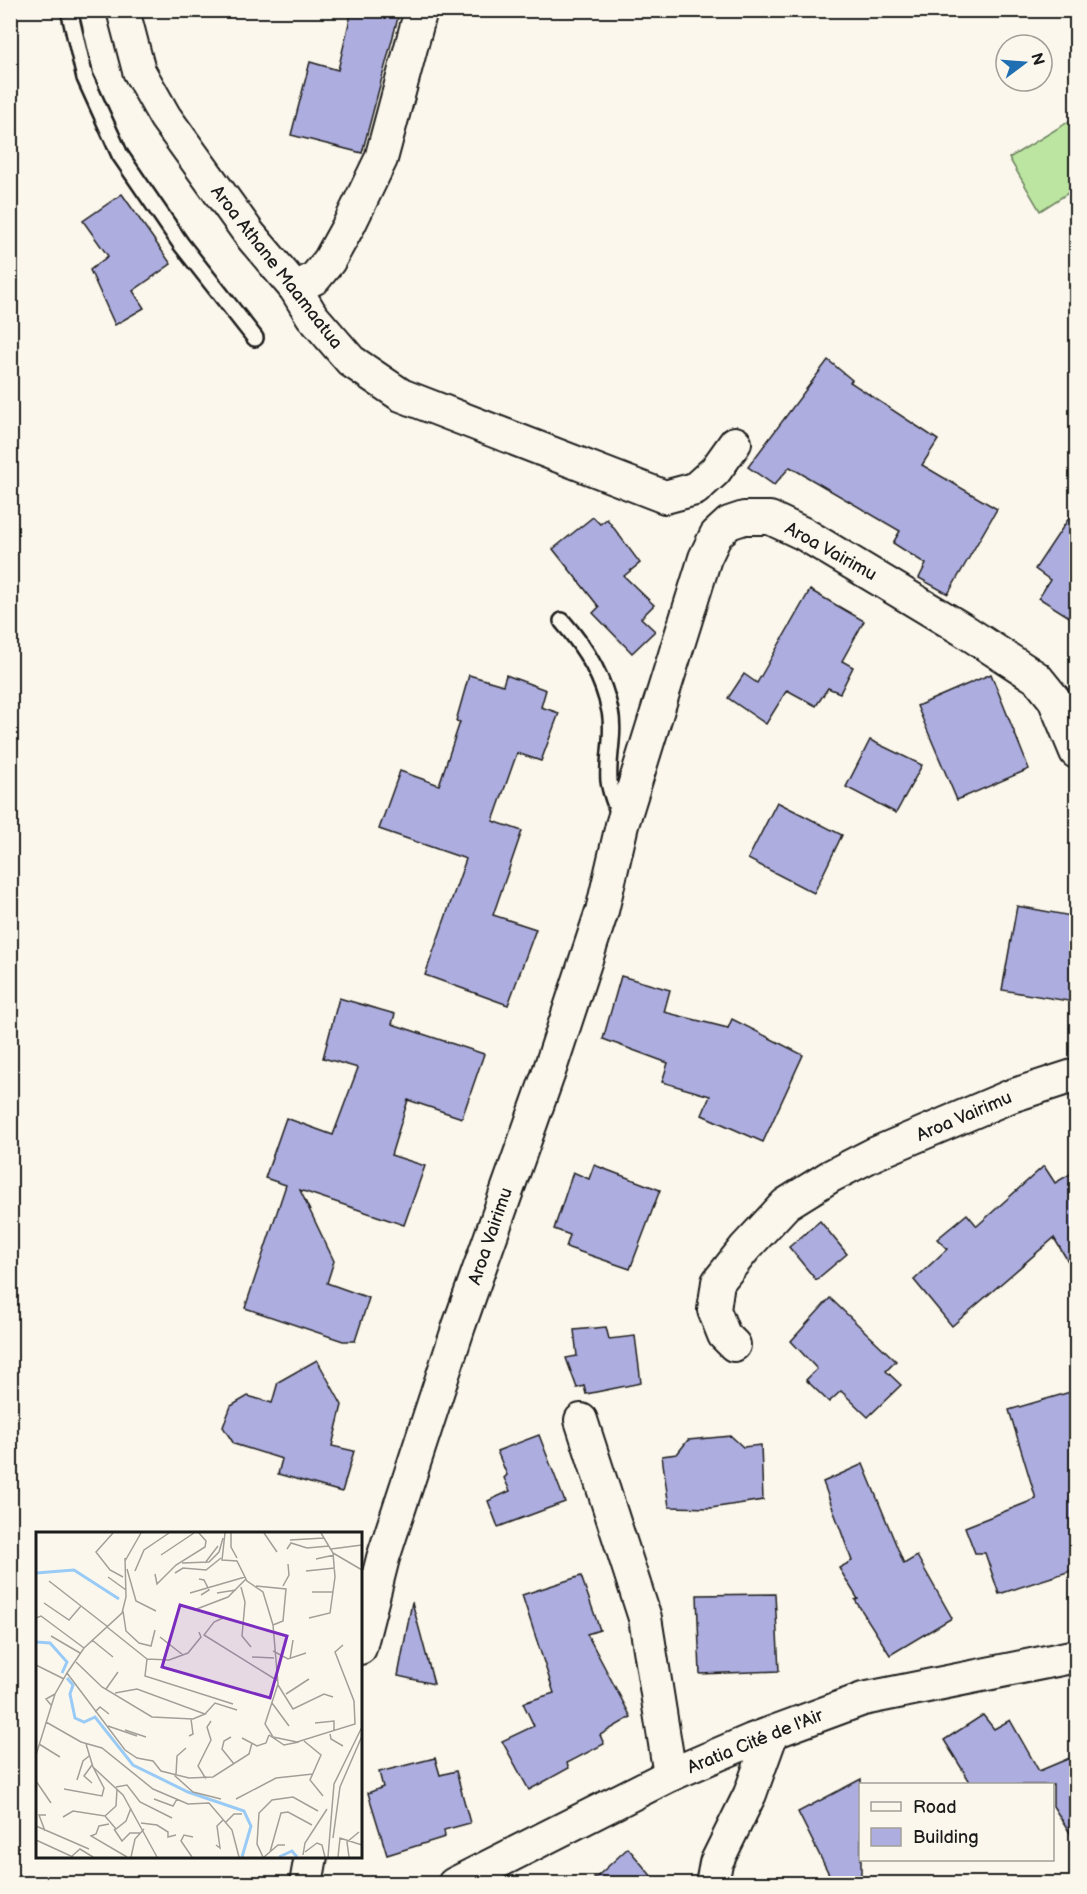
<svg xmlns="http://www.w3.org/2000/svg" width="1087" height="1894" font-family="'Balsamiq Sans',sans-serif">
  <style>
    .green { fill: #bce5a1; stroke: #6c805e; stroke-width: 1.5 }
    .building { fill: #adaddf; stroke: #1c1c1c; stroke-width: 1.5 }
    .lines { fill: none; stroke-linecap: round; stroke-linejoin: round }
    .lane-casing { stroke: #1c1c1c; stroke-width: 20 }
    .street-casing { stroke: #1c1c1c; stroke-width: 36 }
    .lane { stroke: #fbf7ec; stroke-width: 15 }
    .street { stroke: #fbf7ec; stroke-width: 32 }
    .labels { text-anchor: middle; stroke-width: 6; stroke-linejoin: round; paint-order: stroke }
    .street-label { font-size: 18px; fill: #1c1c1c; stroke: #fbf7ec }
    .inset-river { fill: none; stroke: #99cbf6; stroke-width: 3 }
    .inset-road { fill: none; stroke: #a29f99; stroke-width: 1.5 }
    .view { fill: #7b2cbf; fill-opacity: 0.15; stroke: #7b2cbf; stroke-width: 3 }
    .inset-edge { fill: none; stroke: #1c1c1c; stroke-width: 3 }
  </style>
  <rect width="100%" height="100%" fill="#fbf7ec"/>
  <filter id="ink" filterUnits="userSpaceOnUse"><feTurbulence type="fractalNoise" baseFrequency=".0167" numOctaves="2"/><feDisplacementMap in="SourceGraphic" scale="12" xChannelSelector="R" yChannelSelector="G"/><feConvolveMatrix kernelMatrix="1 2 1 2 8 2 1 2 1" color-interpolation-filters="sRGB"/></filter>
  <g filter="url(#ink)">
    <path class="green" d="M1076,117V188L1040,211L1009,158Z"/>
    <g class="building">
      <path d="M352,10H400L362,153L291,135L310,62L338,70Z"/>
      <path d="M122,194L171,264L133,291L144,308L115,325L90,270L108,256L83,221Z"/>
      <path d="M828,360L852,380L850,382L938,440L922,465L997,509L948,594L919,578L926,564L893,543L900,531L790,467L774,485L748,467Z"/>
      <path d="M1077,506V622L1039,598L1050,580L1035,569Z"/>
      <path d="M593,517L600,524L607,519L640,563L624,576L654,605L641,618L655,631L632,653L593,613L599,607L553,549Z"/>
      <path d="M810,590L864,621L842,661L853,667L840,693L828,688L816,706L787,690L766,724L728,698L744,674L757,683Z"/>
      <path d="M991,674L1029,769L957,800L917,706Z"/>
      <path d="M469,675L503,685L506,675L546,690L541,707L559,713L541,761L517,753L493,821L522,831L493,915L536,929L508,1005L425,975L466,859L379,829L400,771L439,785L460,722L456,721Z"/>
      <path d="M870,740L922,765L896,813L846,787Z"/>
      <path d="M777,802L842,835L814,893L748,859Z"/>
      <path d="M1017,906L1077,917V987L1074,1002L1002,990Z"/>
      <path d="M621,976L670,990L664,1012L728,1028L732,1019L803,1055L763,1142L702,1115L710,1096L662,1082L668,1063L603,1039Z"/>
      <path d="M339,998L395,1014L392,1024L484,1054L462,1118L408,1100L391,1155L425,1166L404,1225L300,1190L334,1261L327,1283L369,1298L355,1341H343L245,1308L286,1185L265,1178L286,1118L333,1135L358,1068L323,1058Z"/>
      <path d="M594,1165L660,1190L630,1269L566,1247L570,1235L554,1229L573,1172L589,1179Z"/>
      <path d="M1044,1166L1055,1183L1077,1170V1276L1054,1238L952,1326L914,1280L947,1249L937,1239L967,1214L977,1226Z"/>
      <path d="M820,1221L847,1254L816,1280L789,1247Z"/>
      <path d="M830,1298L896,1361L886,1371L901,1385L868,1417L841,1391L829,1402L806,1380L817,1369L791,1341Z"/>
      <path d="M606,1327L609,1339L635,1336L641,1383L586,1394L584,1386L577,1388L566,1358L577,1356L574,1330Z"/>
      <path d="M317,1360L342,1405L332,1446L354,1451L342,1492L278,1474L282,1459L234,1444L223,1427L231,1406L248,1396L272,1403L278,1382Z"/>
      <path d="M1077,1390V1569L999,1594L985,1553H975L965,1527L1036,1499L1009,1410Z"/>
      <path d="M539,1435L565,1502L498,1527L488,1501L510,1491L504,1478L507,1475L497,1451Z"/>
      <path d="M731,1436L743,1447L761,1445L763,1500L711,1508L669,1507L662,1456L677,1454L688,1440Z"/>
      <path d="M863,1464L904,1564L917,1556L952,1618L890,1655L855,1600L858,1599L839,1568L852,1561L823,1482Z"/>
      <path d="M581,1576L600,1630L587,1634L631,1717L600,1735L604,1744L567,1763L569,1768L529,1790L502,1741L534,1726L523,1703L554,1693L522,1595Z"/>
      <path d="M775,1594L779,1671L700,1674L697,1595Z"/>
      <path d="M412,1602L434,1684L398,1676Z"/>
      <path d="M983,1715L994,1729L1010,1720L1039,1771L1077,1755V1844L1053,1806V1785H972L944,1740Z"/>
      <path d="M435,1758L440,1775L456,1771L470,1823L444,1830L445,1837L387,1855L368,1793L383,1787L379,1772Z"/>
      <path d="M861,1779V1884H834L798,1812Z"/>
      <path d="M628,1848L658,1884H589Z"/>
    </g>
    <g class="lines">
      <g class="lane-casing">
        <g id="lane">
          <path d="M69,10L85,78L120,155L181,244L255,338"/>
          <path d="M562,621C585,647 603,676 610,711C615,734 607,757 609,781C610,792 616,805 620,817"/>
        </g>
      </g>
      <g class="street-casing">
        <g id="street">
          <path d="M123,10L139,71L165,117L250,235L295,288L312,316L351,361L401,395L665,497L695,489L715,471L735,443"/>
          <path d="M295,288L315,278L329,261L350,223L381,159L421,10"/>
          <path d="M734,1345L724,1335L714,1310L718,1282L745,1248L786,1204L831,1176L874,1154L1011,1096L1076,1075"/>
          <path d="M581,1420L645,1618L670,1775"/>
          <path d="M360,1648L383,1558L459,1326L548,1075L602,911L622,825L705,558L716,535L729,523L744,518H770L804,534L962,629L1037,678L1054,699L1076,752"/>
          <path d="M306,1884L311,1856"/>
          <path d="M454,1884L670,1775L752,1740L863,1699L1076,1656"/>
          <path d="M712,1884L716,1863L750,1794L772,1733"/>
        </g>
      </g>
      <use href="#lane" class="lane"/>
      <use href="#street" class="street"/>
    </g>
  </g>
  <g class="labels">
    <g class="street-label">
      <text transform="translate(277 267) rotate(52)" y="6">Aroa Athane Maamaatua</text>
      <text transform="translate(831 551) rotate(29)" y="6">Aroa Vairimu</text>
      <text transform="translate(964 1116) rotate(-23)" y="6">Aroa Vairimu</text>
      <text transform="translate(490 1236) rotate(-71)" y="6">Aroa Vairimu</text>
      <text transform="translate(755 1741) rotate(-22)" y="6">Aratia Cité de l'Air</text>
    </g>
  </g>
  <g transform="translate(36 1532)">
    <rect width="326" height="326" fill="#fbf7ec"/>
    <path class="inset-river" d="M0,41L38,38L83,67M0,110L14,111L31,130L26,141M31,146L37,153L34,162L39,186L48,190L59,185L97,233L152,260L208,279L215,294L206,325M243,325L256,319L261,325"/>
    <path class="inset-road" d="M77,1L60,20L74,38L87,45M189,1L186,28L201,29L211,49L227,60L237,93L242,152L229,192L237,205L261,210L319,192L318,169L299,120L307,113M195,1V15L201,26M228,1L241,20M254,8L288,6M251,17L255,11L271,16L293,14M295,17L326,13M297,21L326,38M125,23L158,1M280,27L298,23M89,29L105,1M146,31L173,30L183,20L187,6M169,31L182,14M91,37L100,69L120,79M99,39L108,18L133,1M270,39L299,36M139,41L147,36L170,38L185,26M119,42L121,52L140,33L169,15L170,9L163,1M72,45L90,58M163,47L168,48L173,58L165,63M13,49L72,95M220,54L250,57L247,89L237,93M247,54L253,43L252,32M205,55L209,70L206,104L215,115M276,60H297M154,61L209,45M181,61L200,58M8,71L33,88L45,74M158,78L192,65L210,47M87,79L90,99L103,111L115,114L119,98M0,86L5,84L48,116M187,86L178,90L168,103L242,149M273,86L294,81L299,45L297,21L285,1M71,95L111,127M15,104L44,121M124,105L147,123M56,108L77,125M237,119L252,127L270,121M216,125L238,126M111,127L109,144L197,172M111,127L133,128L152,121L165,105L163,100M254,127L257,108M40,130L66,155L116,185L157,187L169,182L101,157L79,161M0,133L28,147M31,141L89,218L101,226L117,229L125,239L153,246L177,245L213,222L216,211M242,153L257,177L288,162L297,165M70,157L82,140M250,162L273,147M236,171L253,194M15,173L10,167L19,162M59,180L64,175L73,182M169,182L179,171L201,178M10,190L45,210L66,216L117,257L152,272L173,271L196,298L203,325M279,191L298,189V200M72,194L101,204M89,198L110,205M294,202L295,207L307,214M233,203L248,213L263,210M153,204L157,202L155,187M195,205L188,209L186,217L198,232M206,206L221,214L230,211L233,203M268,209L285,223L274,248L287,264M3,212L24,225M50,212L57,235L87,263L121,325M0,223L19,162L31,141L48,116L86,81L90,65L89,26M138,243L157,260L185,267M140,243L141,224L150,216M170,247L162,234L175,208L171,195L175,189M41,248L47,229L53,224M0,249L15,271M56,251L48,244L56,233M80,255L91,253L104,270L136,286M28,257L66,264L68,256L57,235M118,267L137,274L141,267M200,267L240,246L277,242M69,284L80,297L90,289L95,276M27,285L37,279L69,284L80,274L81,257M190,290L198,282H206M105,291L121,293L132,300V305L140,303M73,292L63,294L60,302L55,304L91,325M0,294L53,317M78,297L86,309L94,301H104M9,299L3,283H10M297,306L304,255L326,204M0,308L37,325M180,313L184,316L181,294L187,288M234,320L245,281L252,280L276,293M269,320L281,311L286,313L289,325M267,323L269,311L291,277M36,324L44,317L57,325M95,325L99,307L108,297M156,325L145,309L148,303L157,305M227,325L221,312L223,281L236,268L257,265L282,279M228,325L242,313H249M292,325L298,252L326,195M302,325L304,306L326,313M313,325L311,310L323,300"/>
    <path class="view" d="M144,73L251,104L234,166L126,135Z"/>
    <rect width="326" height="326" class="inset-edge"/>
  </g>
  <rect width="1087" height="1894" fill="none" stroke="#fbf7ec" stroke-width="36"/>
  <rect x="18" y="18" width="1051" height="1858" fill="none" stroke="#1c1c1c" stroke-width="2" filter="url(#ink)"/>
  <rect x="859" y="1783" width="195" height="78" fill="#fbf7ec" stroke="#a29f99" stroke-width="1.5"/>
  <rect x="871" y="1802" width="30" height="9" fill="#fbf7ec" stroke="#a29f99" stroke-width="1.5"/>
  <text x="913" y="1813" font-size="18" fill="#1c1c1c">Road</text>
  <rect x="871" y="1828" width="30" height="18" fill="#adaddf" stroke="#a29f99" stroke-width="1.5"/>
  <text x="913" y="1843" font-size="18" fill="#1c1c1c">Building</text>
  <g transform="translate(1024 63) rotate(74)"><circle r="28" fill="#fbf7ec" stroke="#a29f99" stroke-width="1.5"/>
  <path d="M0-4.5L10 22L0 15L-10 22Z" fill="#1f6fb2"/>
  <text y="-9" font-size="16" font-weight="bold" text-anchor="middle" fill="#1c1c1c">N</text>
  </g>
</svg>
